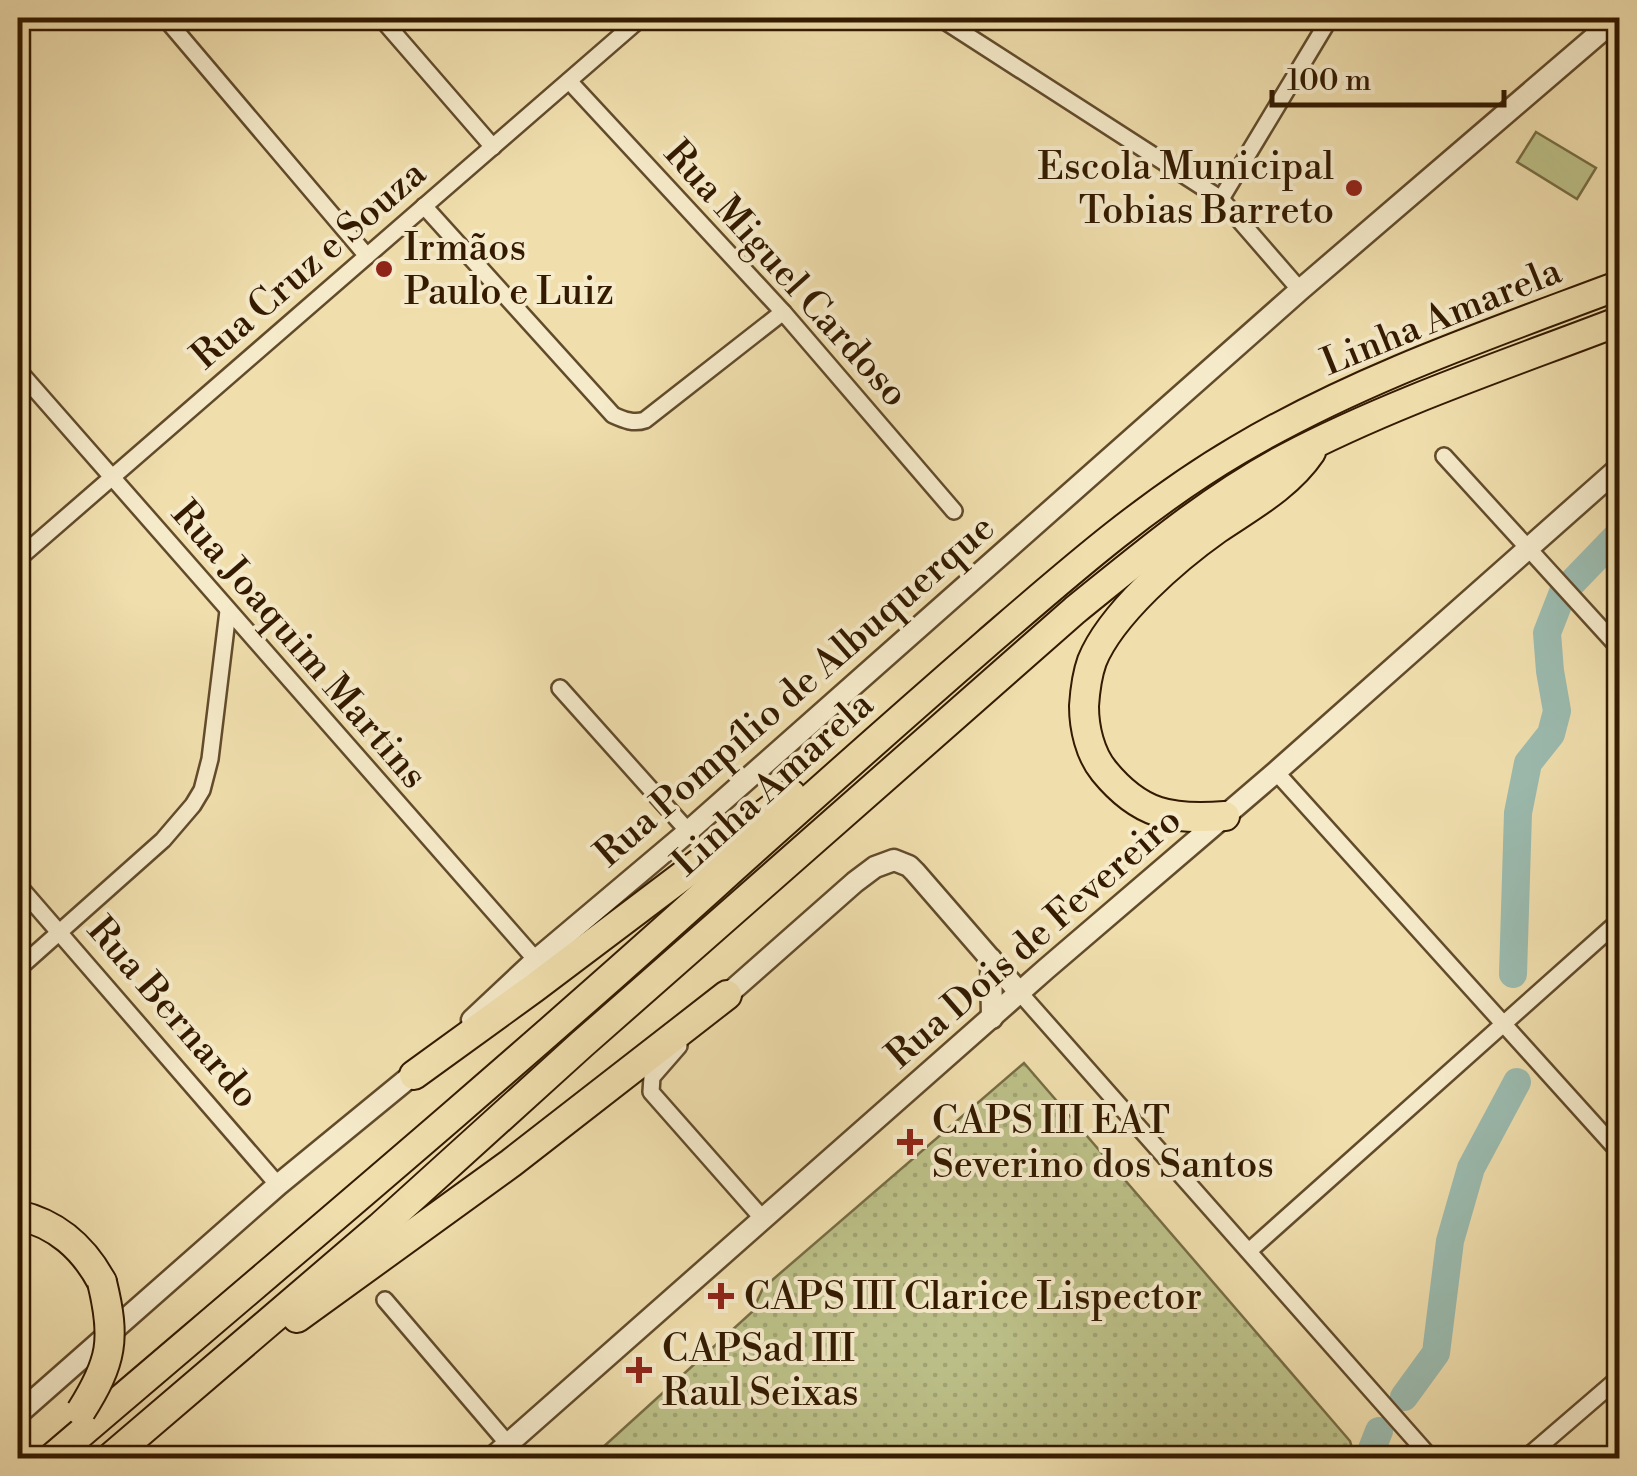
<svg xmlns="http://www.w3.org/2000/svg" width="1637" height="1476" font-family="'Libre Bodoni',serif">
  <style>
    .grass { fill: url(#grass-dots); stroke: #786d44; stroke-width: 2.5 }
    .park { fill: #bcc088; stroke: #786d44; stroke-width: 2.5 }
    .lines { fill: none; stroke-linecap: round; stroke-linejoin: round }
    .river { stroke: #9bbbaf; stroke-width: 28 }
    .minor-casing { stroke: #624b2b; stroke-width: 20 }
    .tertiary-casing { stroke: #624b2b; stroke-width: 25 }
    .motorway-casing { stroke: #331a00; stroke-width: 32 }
    .minor { stroke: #f5eaca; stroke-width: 15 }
    .tertiary { stroke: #f5eaca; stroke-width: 20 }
    .motorway { stroke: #f0dead; stroke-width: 28 }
    .motorway-bridge-casing { stroke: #331a00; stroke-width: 32; stroke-linecap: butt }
    .motorway-bridge { stroke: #f0dead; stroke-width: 28 }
    .poi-dot { fill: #8f2418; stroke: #f5eaca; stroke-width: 4 }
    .labels { text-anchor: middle; stroke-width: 8; stroke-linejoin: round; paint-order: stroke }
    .poi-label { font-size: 38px; fill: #331a00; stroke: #f5eaca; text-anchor: start }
    .street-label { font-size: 38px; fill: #331a00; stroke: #f5eaca }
  </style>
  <defs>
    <pattern id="grass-dots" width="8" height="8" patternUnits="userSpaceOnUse" patternTransform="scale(2.5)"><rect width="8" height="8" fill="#bcc088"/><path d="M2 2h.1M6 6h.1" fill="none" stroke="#a2a474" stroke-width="1.8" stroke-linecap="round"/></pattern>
  </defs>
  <rect width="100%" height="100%" fill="#f0dead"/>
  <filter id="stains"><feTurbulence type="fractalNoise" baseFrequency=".002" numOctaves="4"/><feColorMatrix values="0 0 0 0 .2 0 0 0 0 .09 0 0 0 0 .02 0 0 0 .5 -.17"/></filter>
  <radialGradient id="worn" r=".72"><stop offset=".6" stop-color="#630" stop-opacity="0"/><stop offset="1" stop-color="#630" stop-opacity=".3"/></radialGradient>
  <path class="grass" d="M1024,1063L1350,1441L1355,1458H591L752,1312L763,1288Z"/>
  <path class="park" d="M1536,132L1596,168L1577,199L1517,162Z"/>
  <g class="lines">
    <g class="river">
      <path d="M1513,974L1518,813L1528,763L1551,734L1557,711L1550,671L1547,633L1563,592L1620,533"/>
      <path d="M1404,1397L1436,1353L1450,1241L1471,1168L1517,1082"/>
      <path d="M1373,1458L1370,1454L1379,1431"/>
    </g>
    <g class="minor-casing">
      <g id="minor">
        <path d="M165,18L367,256"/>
        <path d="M381,18L493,147"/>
        <path d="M940,18L1221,199L1300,290"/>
        <path d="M569,81L783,312L954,511"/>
        <path d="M1221,199L1330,18"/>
        <path d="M424,206L613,415C624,420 634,424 645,420L783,312"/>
        <path d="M18,370L536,960"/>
        <path d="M1444,456L1620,649"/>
        <path d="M18,559L641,18"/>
        <path d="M560,688L688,831"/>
        <path d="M1276,772L1620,1153"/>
        <path d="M18,885L278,1185"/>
        <path d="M18,969L163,840L193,805L202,790L210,759L228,611"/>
        <path d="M1020,993L1431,1458"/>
        <path d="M679,1046L652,1077L651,1092L763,1219"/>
        <path d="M1249,1251L1620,920"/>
        <path d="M385,1300L508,1444"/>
        <path d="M1526,1458L1620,1377"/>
      </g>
    </g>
    <g class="tertiary-casing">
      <g id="tertiary">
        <path d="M991,959L992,1018"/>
        <path d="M727,995L855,882L875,867L894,860L909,866L915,872L1020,993"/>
        <path d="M472,1020L536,960L683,836L1300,290L1617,18"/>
        <path d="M18,1414L278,1185L422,1067"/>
        <path d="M492,1458L1046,969L1276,772L1620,467"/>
      </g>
    </g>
    <g class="motorway-casing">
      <g id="motorway">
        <path d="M1225,816C1171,820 1140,815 1104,771C1090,754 1084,728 1084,706C1085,691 1087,675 1092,661C1111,614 1176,558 1217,529C1251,506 1288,486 1311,452"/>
        <path d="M414,1075L534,988L791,794"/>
        <path d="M18,1215C57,1224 83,1247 102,1282"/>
        <path d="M297,1318L511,1163L727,995"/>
        <path d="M52,1458C273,1269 496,1082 712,887C803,805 894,724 987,643C1067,574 1146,504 1238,450C1358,379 1490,334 1620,285"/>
        <path d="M110,1458L380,1227L582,1044L1075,610C1142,556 1209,499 1286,458C1393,402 1508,364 1620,321"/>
      </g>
    </g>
    <use href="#minor" class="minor"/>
    <use href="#tertiary" class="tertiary"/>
    <use href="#motorway" class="motorway"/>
    <g class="motorway-bridge-casing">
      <path id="motorway-bridge" d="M81,1411C112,1362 116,1339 102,1282"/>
    </g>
    <use href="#motorway-bridge" class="motorway-bridge"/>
  </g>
  <g class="poi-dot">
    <circle cx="1354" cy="188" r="10"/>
    <circle cx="384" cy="269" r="10"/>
    <path d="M905 1127h10v10h10v10h-10v10h-10v-10h-10v-10h10z"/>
    <path d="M716 1281h10v10h10v10h-10v10h-10v-10h-10v-10h10z"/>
    <path d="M634 1355h10v10h10v10h-10v10h-10v-10h-10v-10h10z"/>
  </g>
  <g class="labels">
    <g class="poi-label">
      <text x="1334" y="179" text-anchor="end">Escola Municipal<tspan x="1334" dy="44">Tobias Barreto</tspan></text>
      <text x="404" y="260">Irmãos<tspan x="404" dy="44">Paulo e Luiz</tspan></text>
      <text x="932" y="1133">CAPS III EAT<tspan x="932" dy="44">Severino dos Santos</tspan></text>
      <text x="744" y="1309">CAPS III Clarice Lispector</text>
      <text x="662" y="1361">CAPSad III<tspan x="662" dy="44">Raul Seixas</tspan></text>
    </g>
    <g class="street-label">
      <text transform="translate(308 264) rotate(-41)" y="13">Rua Cruz e Souza</text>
      <text transform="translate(787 273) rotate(48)" y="13">Rua Miguel Cardoso</text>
      <text transform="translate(1441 316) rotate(-22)" y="13">Linha Amarela</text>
      <text transform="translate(300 644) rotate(49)" y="13">Rua Joaquim Martins</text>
      <text transform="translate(794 690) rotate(-41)" y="13">Rua Pompílio de Albuquerque</text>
      <text transform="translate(772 783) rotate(-42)" y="13">Linha Amarela</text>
      <text transform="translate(1033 937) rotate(-41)" y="13">Rua Dois de Fevereiro</text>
      <text transform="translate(174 1012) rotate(49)" y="13">Rua Bernardo</text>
    </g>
  </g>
  <rect width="1637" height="1476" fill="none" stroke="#f0dead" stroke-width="60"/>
  <rect x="20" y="20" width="1597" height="1436" fill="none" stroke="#331a00" stroke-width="5"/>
  <rect x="30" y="30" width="1577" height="1416" fill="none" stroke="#331a00" stroke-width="2.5"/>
  <path d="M1272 90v15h232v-15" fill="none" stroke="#331a00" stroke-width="5"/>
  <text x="1287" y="90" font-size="30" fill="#331a00" stroke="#f5eaca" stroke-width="8" paint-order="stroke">100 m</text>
  <rect width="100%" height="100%" filter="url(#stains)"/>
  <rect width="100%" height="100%" fill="url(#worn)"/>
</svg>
